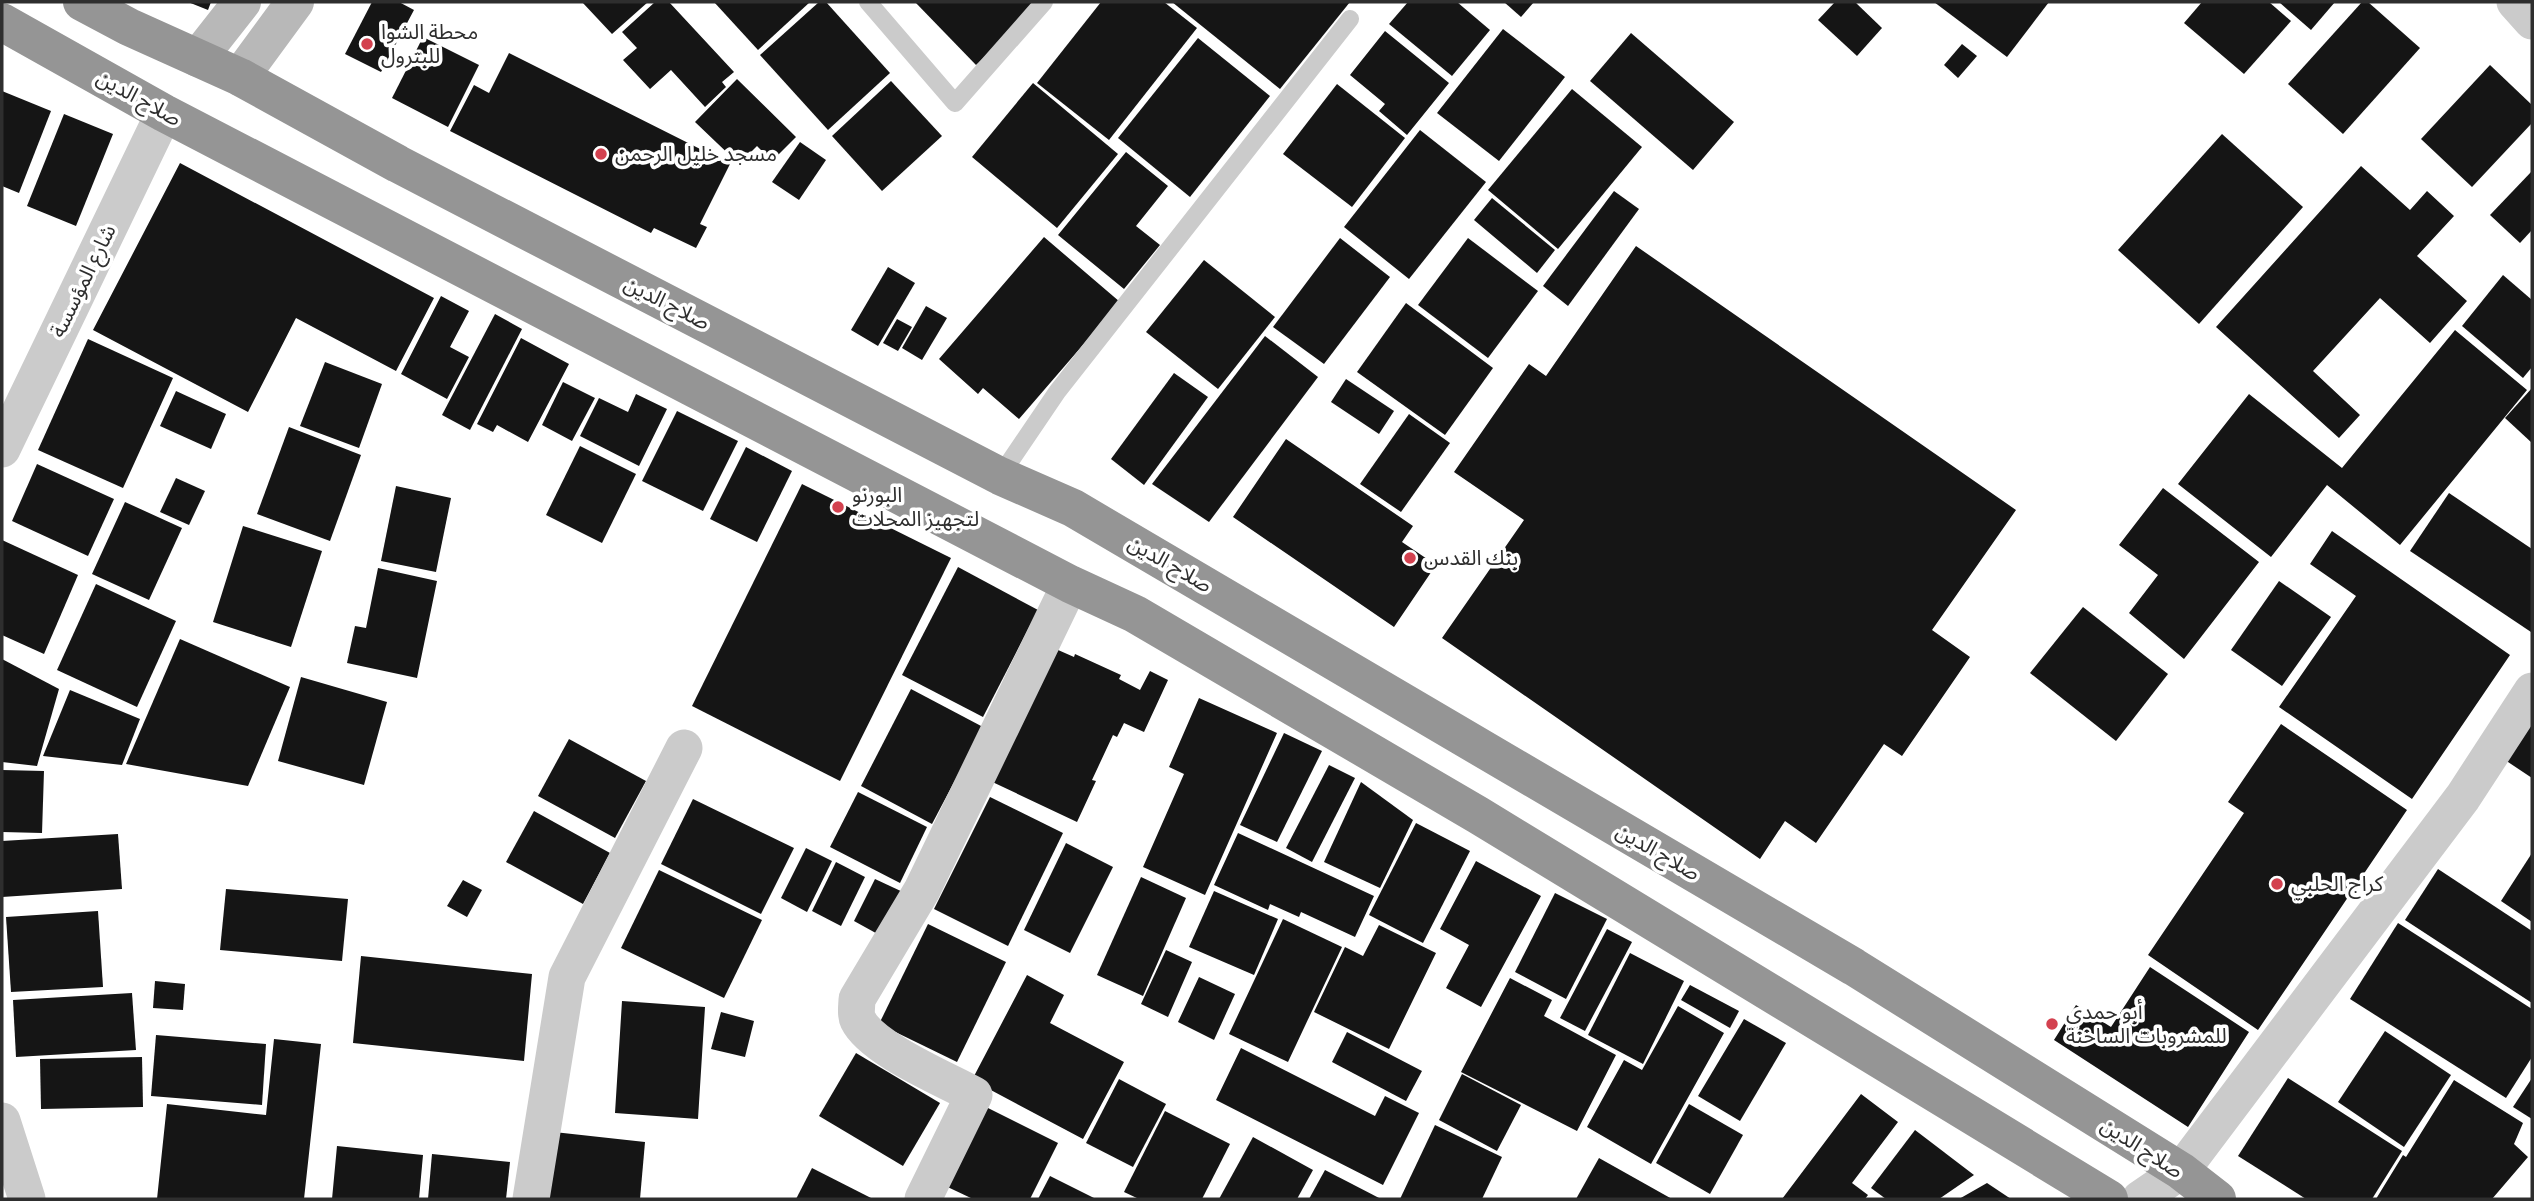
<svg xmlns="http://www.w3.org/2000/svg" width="2534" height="1201" font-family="'PT Sans Narrow','Noto Sans Arabic',sans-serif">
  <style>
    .building { fill: #151515 }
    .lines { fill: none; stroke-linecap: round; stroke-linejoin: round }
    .lane { stroke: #cbcbcb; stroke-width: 18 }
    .street { stroke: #cbcbcb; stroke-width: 37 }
    .secondary { stroke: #b8b8b8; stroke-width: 38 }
    .highway { stroke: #959595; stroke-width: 38 }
    .poi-dot { fill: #d3414f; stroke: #fff; stroke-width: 2.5 }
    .labels { text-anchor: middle; stroke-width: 7; stroke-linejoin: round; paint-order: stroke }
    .poi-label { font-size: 21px; fill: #2e2e2e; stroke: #fff; text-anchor: start }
    .street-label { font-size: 21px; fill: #2e2e2e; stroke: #fff }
  </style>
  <rect width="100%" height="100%" fill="#fff"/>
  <g class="building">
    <path d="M188,2H211L208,10Z"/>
    <path d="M372,2H399L414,10L381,72L345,54Z"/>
    <path d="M582,2H648L612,34Z"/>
    <path d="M655,2H669L734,72L722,82L726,87L705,107L671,70L650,89L623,60L637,48L622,32Z"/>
    <path d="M714,2H810L758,50Z"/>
    <path d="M819,2H826L890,73L828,130L760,55Z"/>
    <path d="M915,2H1042L976,65Z"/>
    <path d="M1101,2H1164L1197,28L1109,140L1037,83Z"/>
    <path d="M1172,2H1350L1280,89Z"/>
    <path d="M1408,2H1457L1490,30L1452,76L1389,24Z"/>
    <path d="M1504,2H1534L1521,17Z"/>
    <path d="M1835,2H1855L1882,28L1857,56L1818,20Z"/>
    <path d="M1934,2H2049L2007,57Z"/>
    <path d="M2202,2H2269L2291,21L2244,74L2184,23Z"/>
    <path d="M2279,2H2335L2311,30Z"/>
    <path d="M2362,2H2368L2420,48L2343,134L2288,84Z"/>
    <path d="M1503,29L1565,77L1499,161L1437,113Z"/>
    <path d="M1385,31L1449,83L1407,135L1379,111L1385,104L1350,75Z"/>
    <path d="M1631,33L1734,122L1693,170L1590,81Z"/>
    <path d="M423,37L479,65L448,127L392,98Z"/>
    <path d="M1198,38L1270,96L1190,197L1118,138Z"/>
    <path d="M1962,44L1977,56L1958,78L1944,65Z"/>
    <path d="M509,53L730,164L700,224L707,227L696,248L654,228L651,233L450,131L474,85L489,93Z"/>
    <path d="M2490,65L2532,105V123L2472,187L2421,139Z"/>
    <path d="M737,79L796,137L772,161L757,146L739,164L695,122Z"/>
    <path d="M891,81L942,136L882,191L832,136Z"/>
    <path d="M1033,83L1118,154L1057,228L972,157Z"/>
    <path d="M1337,84L1405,138L1352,207L1283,154Z"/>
    <path d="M1572,89L1642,147L1558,249L1488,190Z"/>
    <path d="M2,91L51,111L19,193L2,186Z"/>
    <path d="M64,114L113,134L76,226L27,206Z"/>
    <path d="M1420,130L1486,182L1409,279L1344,227Z"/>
    <path d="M2222,134L2303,207L2199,324L2118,250Z"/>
    <path d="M800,142L826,160L799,200L772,182Z"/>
    <path d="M1126,152L1168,186L1136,226L1160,245L1124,289L1058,235Z"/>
    <path d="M180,163L434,298L396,371L296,318L248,412L93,330Z"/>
    <path d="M2361,166L2410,210L2427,191L2454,216L2417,256L2467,301L2430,343L2380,298L2313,371L2360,415L2339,438L2216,327Z"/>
    <path d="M2532,171V230L2520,243L2490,215Z"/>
    <path d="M1614,191L1639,209L1568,306L1543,286Z"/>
    <path d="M1492,198L1555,250L1537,273L1474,220Z"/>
    <path d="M1044,237L1120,302L1019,419L983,388L978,394L939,359Z"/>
    <path d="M1340,238L1390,277L1324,364L1273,327Z"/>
    <path d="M1468,238L1538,291L1488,358L1418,305Z"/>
    <path d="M1636,246L2016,510L1932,630L1970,657L1902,756L1884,744L1816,843L1785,821L1760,859L1442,638L1524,520L1454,472L1529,364L1546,376Z"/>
    <path d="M1204,260L1275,317L1218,389L1146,332Z"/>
    <path d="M888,267L915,283L878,346L851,330Z"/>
    <path d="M2503,275L2532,300V367L2523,378L2462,326Z"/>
    <path d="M441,296L469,311L450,347L469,357L447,399L401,374Z"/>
    <path d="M1406,303L1493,368L1445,435L1357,372Z"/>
    <path d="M926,306L947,318L922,360L902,348Z"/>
    <path d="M495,314L522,329L470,430L442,415Z"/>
    <path d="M897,319L912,327L898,351L883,343Z"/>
    <path d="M2455,330L2527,390L2400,545L2327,485L2271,557L2178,484L2249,394L2342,468Z"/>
    <path d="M1265,336L1318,377L1209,522L1152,484Z"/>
    <path d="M521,338L569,364L528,442L497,425L493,432L477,424Z"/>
    <path d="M88,339L173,378L123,488L38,450Z"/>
    <path d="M325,362L382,384L359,448L300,426Z"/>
    <path d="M1174,373L1208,397L1144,485L1111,459Z"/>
    <path d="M1346,379L1394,411L1379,434L1331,402Z"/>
    <path d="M563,382L595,398L572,441L542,425Z"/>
    <path d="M2532,388V443L2505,418Z"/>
    <path d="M176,391L226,414L211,449L160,426Z"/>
    <path d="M636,394L667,409L639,466L580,436L599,398L628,412Z"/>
    <path d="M677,411L738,441L703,511L642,481Z"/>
    <path d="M1409,414L1450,443L1401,512L1360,484Z"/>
    <path d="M289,427L361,455L330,541L257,514Z"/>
    <path d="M1286,439L1413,526L1402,542L1436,565L1394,627L1233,517Z"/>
    <path d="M580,446L636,474L602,543L546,515Z"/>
    <path d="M746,447L792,471L757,542L710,519Z"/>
    <path d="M37,464L114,499L88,556L12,521Z"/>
    <path d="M176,478L205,491L189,525L160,512Z"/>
    <path d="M802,484L951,558L840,781L692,706Z"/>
    <path d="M396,486L451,498L436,572L381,561Z"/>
    <path d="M2163,488L2259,562L2184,659L2129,613L2158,575L2119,545Z"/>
    <path d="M2449,493L2532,549L2531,632L2410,551Z"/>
    <path d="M125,502L182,528L149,600L92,574Z"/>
    <path d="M243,526L322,551L291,647L213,622Z"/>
    <path d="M2332,531L2510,655L2412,799L2279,707L2356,596L2310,564Z"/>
    <path d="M2,540L78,575L44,654L2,635Z"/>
    <path d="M958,567L1038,610L983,717L902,675Z"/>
    <path d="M378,568L437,581L417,678L347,663L355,626L366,628Z"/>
    <path d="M2279,581L2331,617L2282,686L2231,650Z"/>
    <path d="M96,584L176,621L137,707L57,670Z"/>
    <path d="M2083,607L2168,674L2116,741L2030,673Z"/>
    <path d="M180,639L290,687L248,786L126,764Z"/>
    <path d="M1049,646L1074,657L1075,654L1121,675L1119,679L1140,690L1150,671L1168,680L1144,732L1124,723L1117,737L1113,735L1092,780L1096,781L1077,822L986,779Z"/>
    <path d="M2,659L59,689L37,766L2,762Z"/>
    <path d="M301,677L387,702L364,785L278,761Z"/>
    <path d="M911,689L983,727L932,824L861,786Z"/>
    <path d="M70,690L140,719L122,765L43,756Z"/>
    <path d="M1199,698L1277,733L1205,895L1143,867L1184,774L1169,767Z"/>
    <path d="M2532,718V778L2505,760Z"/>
    <path d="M2281,724L2407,810L2258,1030L2148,955L2244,813L2228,802Z"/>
    <path d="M1284,733L1322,751L1277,842L1240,825Z"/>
    <path d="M569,739L646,781L615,838L538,796Z"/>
    <path d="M1329,765L1355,778L1312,862L1286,848Z"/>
    <path d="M2,770L44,771L42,833L2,832Z"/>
    <path d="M1361,782L1413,820L1380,888L1324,862Z"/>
    <path d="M858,792L927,827L900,883L830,847Z"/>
    <path d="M990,797L1063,833L1008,946L934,909Z"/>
    <path d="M693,799L794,848L761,914L661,864Z"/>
    <path d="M534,811L610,853L583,904L506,862Z"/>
    <path d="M1416,823L1470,851L1423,943L1369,915Z"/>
    <path d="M1238,833L1374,896L1355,937L1301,912L1299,917L1270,904L1268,910L1214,885Z"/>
    <path d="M118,834L122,889L2,897V841Z"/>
    <path d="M1066,843L1113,867L1070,953L1024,930Z"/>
    <path d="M806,848L832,861L807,912L781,898Z"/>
    <path d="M2532,853V922L2501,901Z"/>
    <path d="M1476,861L1541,896L1481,1007L1446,988L1469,945L1440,929Z"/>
    <path d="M836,862L865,877L841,926L812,911Z"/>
    <path d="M2438,869L2532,931V1003L2405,920Z"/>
    <path d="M659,870L762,920L724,998L621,948Z"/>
    <path d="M1141,877L1186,898L1143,996L1097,975Z"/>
    <path d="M875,879L905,893L883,937L854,921Z"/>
    <path d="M463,880L482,890L467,917L447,906Z"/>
    <path d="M226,889L348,899L342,961L220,950Z"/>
    <path d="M1214,891L1278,919L1254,975L1189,947Z"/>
    <path d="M1555,893L1607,919L1566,999L1515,972Z"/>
    <path d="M98,911L103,987L11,992L6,917Z"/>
    <path d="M1283,919L1342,947L1288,1062L1229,1034Z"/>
    <path d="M2398,923L2532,1009V1057L2506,1098L2350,999Z"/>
    <path d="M928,924L1006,962L957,1062L879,1024Z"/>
    <path d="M1379,925L1436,953L1389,1049L1314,1012L1345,947L1363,956Z"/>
    <path d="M1607,929L1632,942L1585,1031L1560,1018Z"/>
    <path d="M1166,950L1192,962L1168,1017L1141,1004Z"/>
    <path d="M1630,953L1684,981L1643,1064L1588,1035Z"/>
    <path d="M361,956L532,974L524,1061L353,1043Z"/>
    <path d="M2150,967L2249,1032L2188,1127L2054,1040L2076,1005L2111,1027Z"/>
    <path d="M1027,975L1064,995L1050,1023L1124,1062L1083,1139L972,1080Z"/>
    <path d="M1199,977L1235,994L1214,1040L1178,1022Z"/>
    <path d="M1510,978L1552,1000L1544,1016L1616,1055L1577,1131L1461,1072Z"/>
    <path d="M155,981L185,984L183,1010L153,1008Z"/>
    <path d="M1690,985L1739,1011L1730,1028L1681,1000Z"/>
    <path d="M132,993L136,1050L16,1057L13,1000Z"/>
    <path d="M622,1001L705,1007L698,1119L615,1113Z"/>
    <path d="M1678,1006L1724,1033L1651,1164L1587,1127L1624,1060L1642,1070Z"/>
    <path d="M721,1012L754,1021L745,1057L711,1049Z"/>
    <path d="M1744,1019L1786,1043L1740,1121L1698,1096Z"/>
    <path d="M2385,1031L2451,1075L2404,1147L2338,1102Z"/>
    <path d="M1347,1032L1422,1071L1406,1101L1332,1062Z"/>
    <path d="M156,1035L266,1044L262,1105L151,1096Z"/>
    <path d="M274,1039L321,1044L304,1199H157L167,1104L266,1115Z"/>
    <path d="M1241,1048L1375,1116L1385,1096L1419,1113L1383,1185L1216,1100Z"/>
    <path d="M856,1053L940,1103L903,1166L819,1116Z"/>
    <path d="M142,1057L143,1107L41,1109L40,1059Z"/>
    <path d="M1462,1074L1521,1105L1497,1151L1439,1120Z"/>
    <path d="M2288,1078L2402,1151L2372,1199H2306L2238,1156Z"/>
    <path d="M2532,1078V1119L2513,1107Z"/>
    <path d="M1119,1079L1166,1104L1133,1167L1086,1143Z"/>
    <path d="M2454,1080L2523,1123L2514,1144L2528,1157L2492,1199H2376L2403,1155L2406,1157Z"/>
    <path d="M1861,1094L1898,1122L1852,1183L1868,1195L1865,1199H1782Z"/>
    <path d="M976,1102L1058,1143L1030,1199H973L937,1182Z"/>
    <path d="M1689,1104L1743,1135L1710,1194L1656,1163Z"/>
    <path d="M1165,1111L1230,1144L1202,1199H1139L1124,1192Z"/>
    <path d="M1435,1125L1502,1157L1482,1199H1400Z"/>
    <path d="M1915,1130L1974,1175L1939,1199H1886L1871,1188Z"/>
    <path d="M554,1132L645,1142L640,1199H547Z"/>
    <path d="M1253,1137L1313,1170L1297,1199H1219Z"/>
    <path d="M337,1146L423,1155L419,1199H332Z"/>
    <path d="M432,1154L510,1162L506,1199H428Z"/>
    <path d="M1599,1158L1672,1199H1576Z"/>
    <path d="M812,1168L873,1199H796Z"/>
    <path d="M1325,1170L1381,1199H1309Z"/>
    <path d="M1050,1176L1096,1199H1038Z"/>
    <path d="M1987,1183L2011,1199H1959Z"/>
  </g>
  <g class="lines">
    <g class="lane">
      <path d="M868,2L955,103L1044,2"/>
      <path d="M1000,476L1057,392L1350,19"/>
    </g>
    <g class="street">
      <path d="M2515,2L2532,21"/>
      <path d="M2,449L164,113"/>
      <path d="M2,1121L27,1199"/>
      <path d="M531,1199L567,977L684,748"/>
      <path d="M923,1199L974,1095C945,1079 872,1049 858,1020C855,1014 857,1006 857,999L922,890L1070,584"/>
      <path d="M2140,1199L2181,1171L2463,797L2532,691"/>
    </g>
    <g class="secondary">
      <path d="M198,58L242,2"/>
      <path d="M240,77L295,2"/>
    </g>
    <g class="highway">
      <path d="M82,2L129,27L240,77L398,164L1000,476L1073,508L1854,967L2181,1171L2217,1199"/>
      <path d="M2,22L164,113L1070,584L1135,614L1478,815L2109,1199"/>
    </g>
  </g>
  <g class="poi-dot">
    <circle cx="367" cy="44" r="7"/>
    <circle cx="601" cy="154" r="7"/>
    <circle cx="838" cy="507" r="7"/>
    <circle cx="1410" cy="558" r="7"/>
    <circle cx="2277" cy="884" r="7"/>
    <circle cx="2052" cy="1024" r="7"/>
  </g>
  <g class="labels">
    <g class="poi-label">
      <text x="381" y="39">محطة الشوا<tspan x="381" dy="24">للبترول</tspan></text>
      <text x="615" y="161">مسجد خليل الرحمن</text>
      <text x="852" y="502">البورنو<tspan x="852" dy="24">لتجهيز المحلات</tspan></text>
      <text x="1424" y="565">بنك القدس</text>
      <text x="2291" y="891">كراج الحلبي</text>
      <text x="2066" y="1019">أبو حمدي<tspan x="2066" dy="24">للمشروبات الساخنة</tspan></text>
    </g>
    <g class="street-label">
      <text transform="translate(139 98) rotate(29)" y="7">صلاح الدين</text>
      <text transform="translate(83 281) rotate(-64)" y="7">شارع المؤسسة</text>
      <text transform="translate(667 303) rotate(27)" y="7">صلاح الدين</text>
      <text transform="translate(1170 564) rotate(30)" y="7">صلاح الدين</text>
      <text transform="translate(1658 852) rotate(30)" y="7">صلاح الدين</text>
      <text transform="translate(2142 1148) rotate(33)" y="7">صلاح الدين</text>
    </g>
  </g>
  <rect width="2534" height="1201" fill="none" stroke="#2e2e2e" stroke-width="7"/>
</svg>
